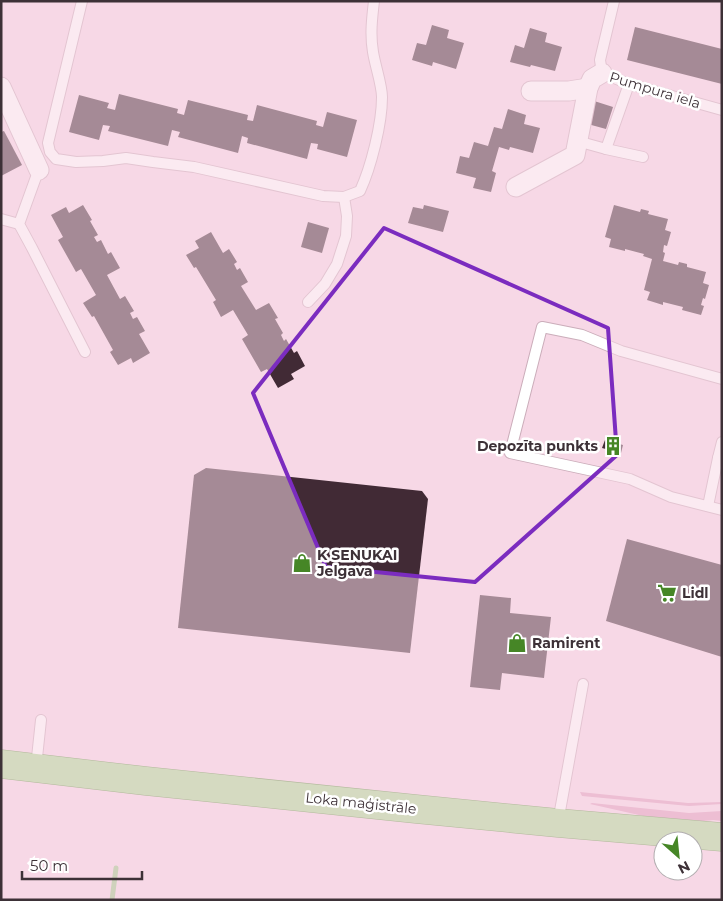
<svg xmlns="http://www.w3.org/2000/svg" width="723" height="901" font-family="Montserrat,sans-serif">
  <style>
    .green { fill: #df9dbd }
    .lines { fill: none; stroke-linecap: round; stroke-linejoin: round }
    .stream { stroke: #9dca8b; stroke-width: 5 }
    .building { fill: #412a35 }
    .service-casing { stroke: #cbadba; stroke-width: 12 }
    .minor-casing { stroke: #cbadba; stroke-width: 21 }
    .primary-casing { stroke: #609146; stroke-width: 29 }
    .service { stroke: #fff; stroke-width: 10 }
    .minor { stroke: #fff; stroke-width: 19 }
    .primary { stroke: #abdc95; stroke-width: 28 }
    .marked { fill: none; stroke: #7b2cbf; stroke-width: 4; stroke-linejoin: round }
    .labels { text-anchor: middle; stroke-width: 5; stroke-linejoin: round; paint-order: stroke }
    .street-label { font-size: 14px; fill: #3d3137; stroke: #fff }
    .poi-label { font-size: 14px; font-weight: bold; fill: #3d3137; stroke: #fff; text-anchor: start }
  </style>
  <rect width="100%" height="100%" fill="#f7d8e6"/>
  <g class="green">
    <path d="M580,792L688,803L722,802V804L689,806L582,796Z"/>
    <path d="M592,803L689,813L722,811V821L713,820L685,823L670,822L590,804Z"/>
  </g>
  <g class="lines">
    <path class="stream" d="M112,900L116,868"/>
  </g>
  <g class="building">
    <path d="M432,25L449,30L447,38L464,43L456,69L433,62L432,66L412,60L417,43L426,45Z"/>
    <path d="M635,27L722,49V84L627,60Z"/>
    <path d="M530,28L547,33L545,42L562,47L555,71L531,65L530,67L510,62L515,45L524,48Z"/>
    <path d="M119,94L178,109L177,113L184,115L188,100L248,115L247,120L253,121L257,105L317,121L316,125L323,127L327,112L357,120L347,157L317,149L318,144L311,143L307,159L247,143L248,138L242,136L238,153L178,137L180,132L172,130L168,146L108,131L110,126L103,125L99,140L69,132L79,95L109,103L107,108L115,110Z"/>
    <path d="M591,100L613,107L606,129L584,123Z"/>
    <path d="M508,109L526,115L524,124L540,128L533,153L510,147L509,150L499,147L492,171L496,173L491,192L473,188L476,178L456,173L460,156L469,158L474,142L488,146L494,127L502,129Z"/>
    <path d="M4,131L22,165L1,176V132Z"/>
    <path d="M83,205L92,220L90,221L98,235L94,237L97,242L101,240L108,254L111,252L120,268L107,275L120,299L125,296L134,311L130,313L133,319L137,317L145,331L139,334L150,353L133,363L131,358L118,365L110,352L113,350L94,316L92,317L83,303L96,295L81,269L76,272L58,240L63,237L51,215L66,207L69,213Z"/>
    <path d="M424,205L449,211L443,232L408,223L413,207L423,209Z"/>
    <path d="M614,205L640,212L641,209L649,211L648,214L668,219L665,230L671,232L667,246L664,245L663,252L665,253L663,261L678,265L679,262L687,264V267L706,272L703,283L709,285L705,299L703,298L701,305L704,306L701,315L682,310L683,307L663,302V305L647,300L650,292L644,290L652,259L643,256L644,254L625,249V251L609,247L611,239L605,237Z"/>
    <path d="M308,222L329,228L322,253L301,247Z"/>
    <path d="M211,232L223,253L229,249L237,262L234,264L237,270L240,268L248,282L241,286L256,310L269,303L278,318L275,319L283,333L281,335L284,341L286,339L294,353L297,351L305,366L291,374L294,379L278,388L267,369L261,372L242,339L248,335L233,310L221,317L213,302L216,300L196,267L194,268L186,255L199,248L195,241Z"/>
    <path d="M605,440L623,445L621,453L602,448Z"/>
    <path d="M206,468L422,491L428,499L410,653L178,628L194,475Z"/>
    <path d="M627,539L722,565V657L606,621Z"/>
    <path d="M480,595L511,598L510,613L551,617L544,678L502,673L500,690L470,687Z"/>
  </g>
  <g class="lines">
    <g class="service-casing">
      <g id="service">
        <path d="M82,1L48,143L50,152L56,159L76,162L103,161L126,158L153,162L194,167L323,196L344,197L360,191C371,167 382,124 382,97C382,85 375,65 373,52C370,35 372,18 374,1"/>
        <path d="M614,1L600,60L602,73L629,84L722,110"/>
        <path d="M577,141L606,149L643,157"/>
        <path d="M606,149L629,84"/>
        <path d="M40,166L19,224L32,248L85,352"/>
        <path d="M1,219L19,224"/>
        <path d="M308,302L325,284L337,264L346,236L347,216L344,197"/>
        <path d="M722,379L621,351L582,335L542,327L510,453L630,479L671,497L722,510"/>
        <path d="M722,442L718,458H722"/>
        <path d="M708,506L718,458"/>
        <path d="M36,767L41,720"/>
        <path d="M558,822L583,684"/>
      </g>
    </g>
    <g class="minor-casing">
      <g id="minor">
        <path d="M1,87L39,170"/>
        <path d="M531,91H569L588,88"/>
        <path d="M516,187L575,155L588,88L592,79L602,73"/>
      </g>
    </g>
    <g class="primary-casing">
      <path id="primary" d="M1,764L146,781L416,809L558,823L722,837"/>
    </g>
    <use href="#service" class="service"/>
    <use href="#minor" class="minor"/>
    <use href="#primary" class="primary"/>
  </g>
  <path d="M0 0H723V901H0ZM384,228L608,328L617,455L475,582L326,567L253,393Z" fill="#f7d8e6" fill-opacity=".55" fill-rule="evenodd"/>
  <path class="marked" d="M384,228L608,328L617,455L475,582L326,567L253,393Z"/>
  <defs>
    <g id="building-bare" transform="scale(1.5)"><path d="M-4-6H4V6H1V3H-1V6H-4ZM-2.5-4.3h1.7v1.8h-1.7ZM.8-4.3h1.7v1.8H.8ZM-2.5-1h1.7V.8h-1.7ZM.8-1h1.7V.8H.8Z" fill="#468626" stroke="#fff" stroke-width="2.5" paint-order="stroke"/></g>
    <g id="shop-bare" transform="scale(1.5)"><path d="M-5-2.5h2.3a2.7 3.5 0 0 1 5.4 0H5L5.5 6h-11ZM-1.5-2.5h3a1.5 2.3 0 0 0-3 0Z" fill="#468626" stroke="#fff" stroke-width="2.5" paint-order="stroke"/></g>
    <g id="supermarket-bare" transform="scale(1.5)"><path d="M-6-5.5h2.5l.6 2H6L4.5 2H-2.5L-4.4-4H-6ZM-1.5 3.2a1.3 1.3 0 1 0 .1 0ZM3 3.2a1.3 1.3 0 1 0 .1 0Z" fill="#468626" stroke="#fff" stroke-width="2.5" paint-order="stroke"/></g>
  </defs>
  <g fill-rule="evenodd">
    <use href="#building-bare" x="613" y="446"/>
    <use href="#shop-bare" x="302" y="563"/>
    <use href="#supermarket-bare" x="667" y="593"/>
    <use href="#shop-bare" x="517" y="643"/>
  </g>
  <g class="labels">
    <g class="street-label">
      <text transform="translate(655 90) rotate(17)" y="5">Pumpura iela</text>
      <text transform="translate(361 803) rotate(6)" y="5">Loka maģistrāle</text>
    </g>
    <g class="poi-label">
      <text x="598" y="451" text-anchor="end">Depozīta punkts</text>
      <text x="317" y="560">K SENUKAI<tspan x="317" dy="16">Jelgava</tspan></text>
      <text x="682" y="598">Lidl</text>
      <text x="532" y="648">Ramirent</text>
    </g>
  </g>
  <rect width="723" height="901" fill="none" stroke="#3d3137" stroke-width="5"/>
  <g transform="translate(678 856) rotate(153)"><circle r="24" fill="#ffffff" stroke="#b1adaf"/>
  <path d="M0-4L9 19L0 12L-9 19Z" fill="#468626"/>
  <text y="-8" font-size="14" font-weight="bold" text-anchor="middle" fill="#3d3137">N</text>
  </g>
  <path d="M22 871v8h120v-8" fill="none" stroke="#3d3137" stroke-width="2.5"/>
  <text x="30" y="871" font-size="15" fill="#3d3137" stroke="#ffffff" stroke-width="4" paint-order="stroke">50 m</text>
</svg>
